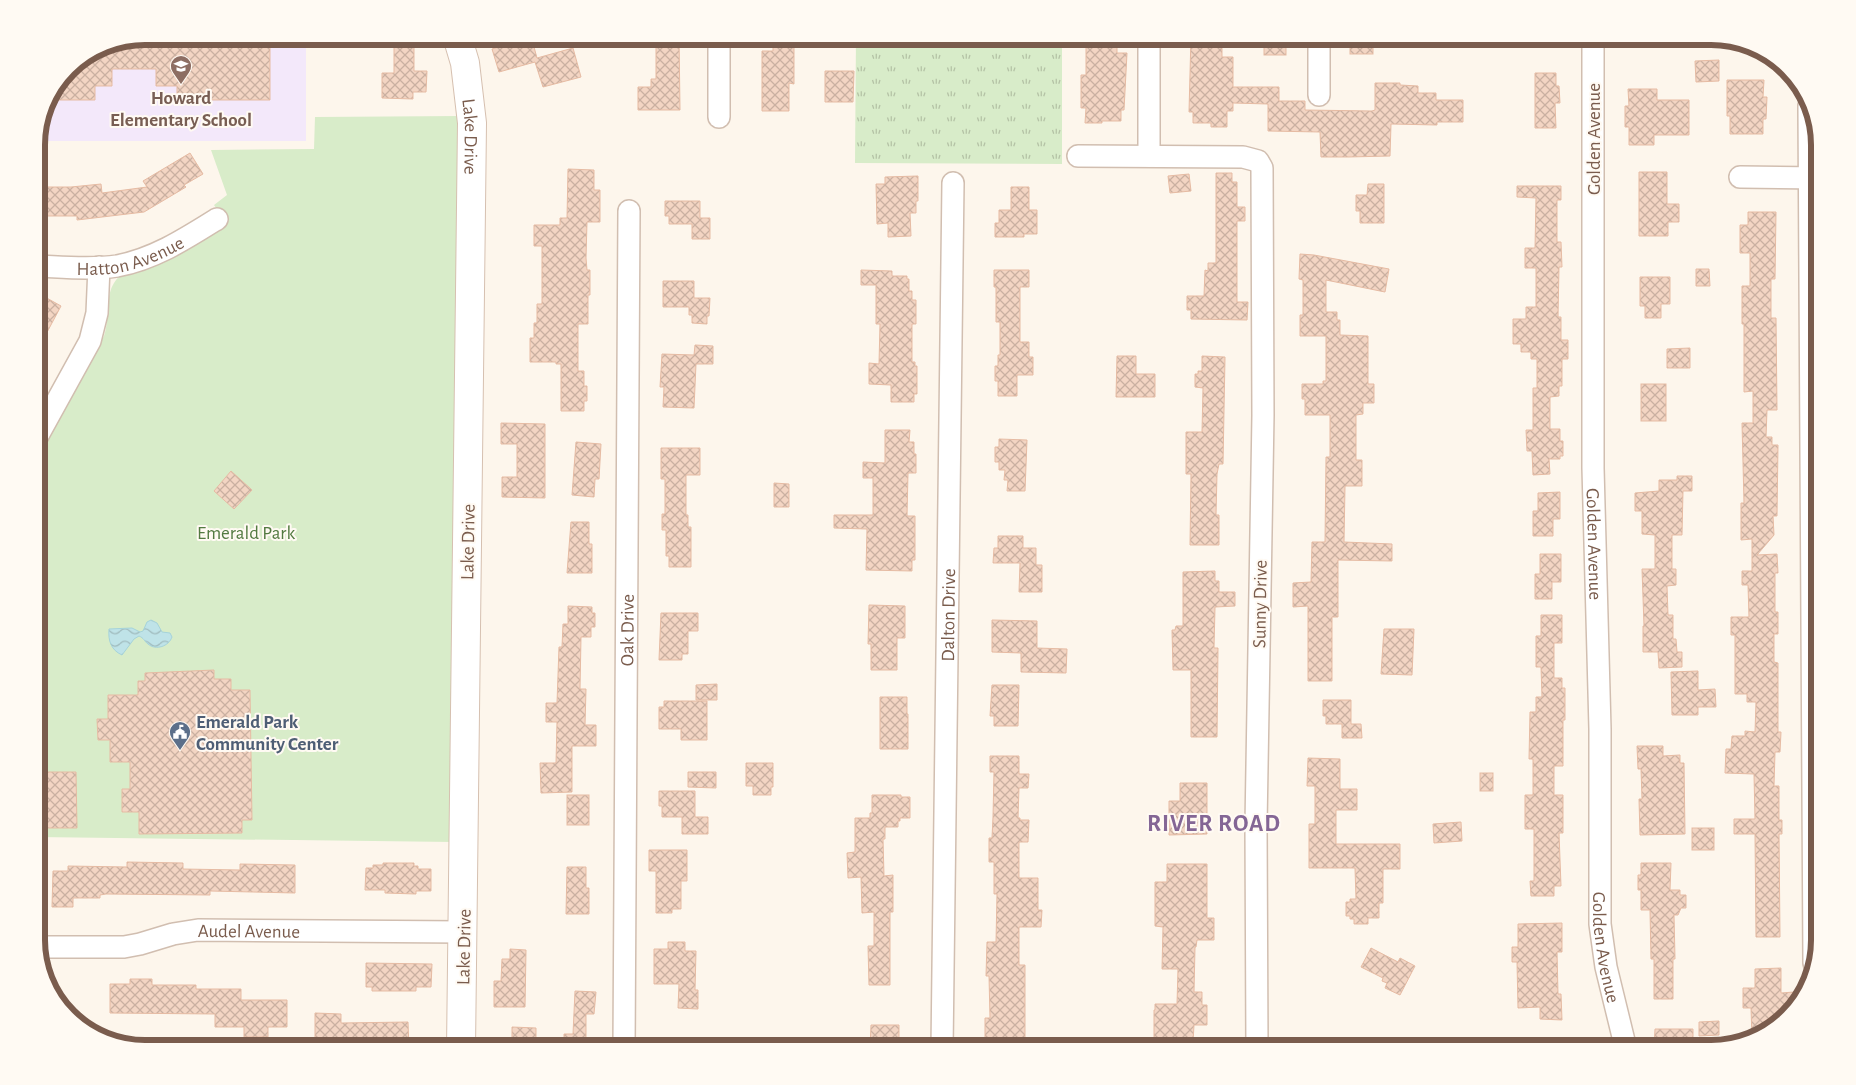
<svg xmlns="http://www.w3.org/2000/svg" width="1856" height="1085" font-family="'Alegreya Sans',sans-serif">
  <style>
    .education { fill: #f3e8fa }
    .grass { fill: url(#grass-tufts) }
    .park { fill: #d8ecc9 }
    .water { fill: url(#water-waves); stroke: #a5d3da }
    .building { fill: url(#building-cross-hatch); stroke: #e6bba3 }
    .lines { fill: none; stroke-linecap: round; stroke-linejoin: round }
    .street-casing { stroke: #d1beb0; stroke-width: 24 }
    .secondary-casing { stroke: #d6c0b0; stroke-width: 30 }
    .street { stroke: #fff; stroke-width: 21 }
    .secondary { stroke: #fff; stroke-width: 28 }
    .labels { text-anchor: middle; stroke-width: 4; stroke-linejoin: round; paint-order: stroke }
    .education-label { font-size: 19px; font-weight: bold; fill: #785e54; stroke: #fffaf3 }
    .street-label { font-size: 19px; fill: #7a5c4d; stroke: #fffaf3 }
    .park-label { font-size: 19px; fill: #537a41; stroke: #fffaf3 }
    .service-label { font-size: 19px; font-weight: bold; fill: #4e5e75; stroke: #fffaf3; text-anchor: start }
    .district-label { font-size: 24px; font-weight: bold; letter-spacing: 1px; fill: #846695; stroke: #fffaf3 }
    .rim { fill: none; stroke: #7a5c4d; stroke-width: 6 }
  </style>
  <defs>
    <pattern id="grass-tufts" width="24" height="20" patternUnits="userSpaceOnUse" patternTransform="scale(1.25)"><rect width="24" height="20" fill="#d8ecc9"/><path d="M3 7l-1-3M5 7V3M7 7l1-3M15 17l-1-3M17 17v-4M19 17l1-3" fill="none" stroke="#b4c2a5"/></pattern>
    <pattern id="water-waves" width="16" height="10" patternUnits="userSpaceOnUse" patternTransform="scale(1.25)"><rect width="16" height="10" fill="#bfe3e8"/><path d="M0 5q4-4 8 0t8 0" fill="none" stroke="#a0bbbe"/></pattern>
    <pattern id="building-cross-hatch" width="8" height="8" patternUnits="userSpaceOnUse" patternTransform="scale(1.25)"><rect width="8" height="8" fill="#f3d5c3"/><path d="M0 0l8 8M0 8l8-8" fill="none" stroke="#cab0a1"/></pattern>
  </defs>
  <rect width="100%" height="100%" fill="#fdf6ec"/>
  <path class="education" d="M145,36H306V141H36L45,103L68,68L103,44Z"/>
  <path class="grass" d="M856,36H1062V164L855,163Z"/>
  <path class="park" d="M460,116L453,842L36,837V462L104,336C110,319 105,297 114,283C125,264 155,264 173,255C191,245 209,234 227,224L214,205L227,195L211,150L314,149L315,117Z"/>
  <path class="water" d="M151,620L157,623L162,632L170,633L172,637C169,646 156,651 148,644C144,641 144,638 139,636L134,639L122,655C111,650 108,641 109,629L132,628L140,632L143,631L147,622Z"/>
  <g class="building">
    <path d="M144,36H270V100H177V86H156V69H112V86H95V100H47L68,68L98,48H111V43Z"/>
    <path d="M394,36H414V71H427L426,92H413V99L382,98V73H394Z"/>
    <path d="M496,36H531L537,58L573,48L581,77L543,87L535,62L499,72L492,49L499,47Z"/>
    <path d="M656,36H679L680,110H638V87H651V79H656Z"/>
    <path d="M773,36H794V84L789,83V111H762V51H773Z"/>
    <path d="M1086,36H1117V53H1127L1124,110H1121V121H1102V123H1085L1086,108H1081V75H1086Z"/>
    <path d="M1191,36H1222V57H1233V87H1279V101H1305V110L1372,111L1375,110V83H1400V85L1418,86V93H1436V100H1463V122H1437V125L1391,124L1390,156L1348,157H1321L1320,132L1268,131V104L1233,103V111H1227V127H1211V123H1193V112H1189Z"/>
    <rect x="1264" y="36" width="22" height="19"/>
    <rect x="1350" y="36" width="23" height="18"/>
    <path d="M1719,60V81L1696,82L1695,61Z"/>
    <path d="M825,71H854L853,102H825Z"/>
    <path d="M1535,73H1556V86H1559L1560,103H1555L1556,128H1535Z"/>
    <path d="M1727,80H1764L1763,97H1767L1766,119H1763V134H1730V116H1727Z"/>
    <path d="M1628,89H1657V100H1689V135H1654V145H1629V127H1625V106H1629Z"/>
    <path d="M190,153L203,174L184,185L186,187L144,212L77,220V216H36V187H71L101,184L102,193L147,187L143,181Z"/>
    <path d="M568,169L594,170V190H600V222H587L586,258L587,270H590V295H588V324H578V371H584V386H587V401H584V411H561V364H556V362H530V338H534V323H537V304H542V246H534V225H560V218H567Z"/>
    <path d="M1639,172H1667V204H1679V222H1668V236H1639Z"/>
    <path d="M1216,173H1232V182H1237V207H1245V221H1237V302H1248L1247,320L1191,319V310H1187V296H1204L1205,270L1208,271V263H1216Z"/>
    <path d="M1189,174L1191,191L1170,193L1168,176Z"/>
    <path d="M918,176V201H916V213H910L911,236L888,237V223L877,224L876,184H885V177Z"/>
    <path d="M1368,184H1384V223H1360V211H1356V195H1367Z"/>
    <path d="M1517,186H1561V200H1557V242H1561L1562,267H1559L1558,317H1561V340H1568V359H1562V386H1559V396L1550,397V429H1560V441H1563V456H1560V459H1549L1550,474L1533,475L1532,451H1527L1526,430H1533V388H1537V359H1531V352H1521V344H1513V319H1526V307H1536V268H1525V248H1535L1536,198L1517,197Z"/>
    <path d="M1011,187H1029V210H1037V234H1024V237H995V223H999V210H1011Z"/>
    <path d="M665,201H700V218H710V239H692V224H669V216H665Z"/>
    <path d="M1748,212H1776L1775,279H1771V318H1776L1777,410H1767L1766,437H1772V445H1778L1777,516H1773L1774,535L1757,555L1777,554L1778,573H1775V612H1778V634H1774V662L1778,663V732H1781L1780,752H1775L1774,786H1779V820H1782V834H1779L1780,937H1756L1755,834H1734V819H1755L1754,774L1725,773L1726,749H1731L1732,736H1745V731L1755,732L1756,702H1747V694H1735V635H1731V617H1749L1748,585H1742V571H1752V539L1741,540V503H1744L1742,423H1753V391L1744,392V324H1742V286H1750V253H1740V225H1748Z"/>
    <path d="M1300,254L1314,255L1389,269L1385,292L1326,280V312H1337V320H1340V335L1368,336V384H1374V403H1363V414L1356,415V460H1362V486H1345L1344,542L1392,544V561L1338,560V617H1332V681H1308V606L1293,607V583L1311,582L1312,542H1325L1326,457H1330V415H1305V399H1302V384H1323V381H1326V336H1300V315H1303V280L1299,279Z"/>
    <path d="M1696,269H1709L1710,286H1696Z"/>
    <path d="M861,270L892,271V276H907V279H909V291H912V300H916V324H912V362H915V366H917V394H914V402H891V385L869,384V363L879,364L880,324H876V285H861Z"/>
    <path d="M994,270H1029V287H1020V342H1029V357H1033V375H1017V396H998V381H995V366H998V355H1000V322H996V287H994Z"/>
    <path d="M1640,277H1670V304H1661V318H1645V306H1640Z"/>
    <path d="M663,281H694V298H710L709,316H707V324L692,323V315H689V307H663Z"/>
    <path d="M36,292L61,306L36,353Z"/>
    <path d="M695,345L713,346V364H696L694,408L663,407L664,387H660L662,354L694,355Z"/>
    <path d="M1690,348V368H1667V349Z"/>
    <path d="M1117,356H1136V374H1155V397H1116Z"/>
    <path d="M1202,356L1225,357L1223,464H1219L1217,474L1216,515H1219V545H1190L1191,474H1186V432H1202L1203,388L1195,387V374H1198V371H1202Z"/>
    <rect x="1641" y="384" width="25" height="37"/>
    <path d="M501,423L545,424V498L502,497V477H517V444H501Z"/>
    <path d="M885,430H910L909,442H914V454H916V473H908L907,516H915V560H912V571L866,570L867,529L834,528V515H873V478H863V462L885,463Z"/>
    <path d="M999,439L1027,440L1025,491H1007L1008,480H1004L1005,470H999V462H995V447H999Z"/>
    <path d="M576,442L601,444L599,479H595L594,497L572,495Z"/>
    <path d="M661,448H700V475H686V515H688V527H691V567H669V556H666V530H662V514H665V479H661Z"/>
    <path d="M231,471L252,490L234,509L214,491Z"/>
    <path d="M1677,476H1692V491H1683L1682,535H1672V569H1676V585L1667,586L1668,615H1673V639H1676L1677,652H1682V667L1659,668L1658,652H1643V626H1644L1642,569H1655V535L1642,534V511H1635V493L1659,491V480H1677Z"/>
    <path d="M774,483L789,484V507H774Z"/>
    <path d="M1560,492V519H1553V536H1533V511H1538V493Z"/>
    <path d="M571,522H589V544H592V573H567Z"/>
    <path d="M998,536H1023V548H1036V565H1042V592H1019L1020,563H993L994,548H998Z"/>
    <path d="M1540,554H1561V582H1552V599H1535V574H1540Z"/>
    <path d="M1215,571V581H1219V592H1235V606L1215,607L1214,648H1218L1217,737H1191V670H1173L1172,630H1175L1176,626H1183V572Z"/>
    <path d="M869,605L905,606V638H897V670H871V644H868Z"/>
    <path d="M568,606L592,607V613H595V627H591V637H581L580,689H586L585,725H596V746H572V792L541,793L540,763H556L557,722H546V703H557L559,647H562L563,624H568Z"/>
    <path d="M661,613H698V631H688V654H682V660H659Z"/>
    <path d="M1541,615H1562V643H1554V678H1562V688H1565V720H1563V766H1554V795H1563V833H1559L1561,886H1554V896H1531L1530,881H1534V829H1525V795H1533V759H1529L1530,712H1536V697H1542L1541,667H1536V636H1541Z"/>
    <path d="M992,620L1037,621V648L1067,649L1066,673L1021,672V653L992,652Z"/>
    <path d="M1384,629H1414L1412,675L1381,674Z"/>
    <path d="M214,670V679H231V690H250L252,820H242V833L139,834V812H122V789H130V762H110V740H98L97,719H108V695H138V681H145V673Z"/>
    <path d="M1698,671V690L1715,689L1716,707H1698V715H1672L1671,672Z"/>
    <path d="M717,684V700H696V685Z"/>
    <path d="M992,685H1019L1018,726H994V716H990Z"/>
    <path d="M880,697H907V714H908V749H880Z"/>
    <path d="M1323,700H1351V724H1361L1362,738H1342V724H1326V716H1323Z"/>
    <path d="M664,701H707V740H681V729H659V707H664Z"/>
    <path d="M1637,746H1663V756L1680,755V763H1684L1685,834L1640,835L1639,799H1642L1641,769H1638Z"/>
    <path d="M990,756H1019V774H1029L1028,788H1019L1018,818H1020V820H1029L1028,842H1019V878H1038V910H1042L1041,927H1019V965H1025V1049H985V1018H990L989,976H986L987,942H996L997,894H994V862H989V838H992L993,817L994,772H990Z"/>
    <path d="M1308,758L1340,759V789H1357V810H1336V844H1400V869H1383V903H1379V918H1368V924H1354V919H1350V916H1346V902H1350V899H1356L1355,868H1309V824H1315V786H1307Z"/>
    <path d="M746,763H773V787H771V795H753V786H746Z"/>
    <path d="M47,772H76L77,828H47Z"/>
    <path d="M688,772H716V788L688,787Z"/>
    <rect x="1480" y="773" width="13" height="18"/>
    <path d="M1180,783H1207V834L1169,835V801H1180Z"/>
    <path d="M659,791H695V817H708V834H682V817H662V806H659Z"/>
    <rect x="567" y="795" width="22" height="30"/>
    <path d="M872,795H901V797H910V818H900V821H898V827H885V839H883L884,876L893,875V912H890V985H869L868,946H874V912L862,913L861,877L848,878L847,853L855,852V818H870V813H872Z"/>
    <path d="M1461,822L1462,841L1434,843L1433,824Z"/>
    <rect x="1692" y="828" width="22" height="22"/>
    <path d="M649,850H687V881H681V909H672V913H656V871H649Z"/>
    <path d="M127,862L183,863V869L240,870V864L295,865V893L210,891V895L106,894L100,895V898H73V907H52L53,871H68V866L127,867Z"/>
    <path d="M383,863H414V866H418V869H431V891H416V894L385,893V890H365L366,868H373V865H383Z"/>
    <path d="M1641,863H1671L1670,890H1680V895H1686V908H1681L1678,915H1674L1675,959H1673V999H1654V959H1651L1650,910H1641V890H1638V875H1641Z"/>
    <path d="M1167,864H1207V918H1214V940H1197L1196,947H1195L1194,992H1202V1005H1207V1025H1194L1193,1042L1154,1041V1010H1155V1004H1177L1178,969H1162L1163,927L1155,926V882H1167Z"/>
    <path d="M567,867H586V888H589V914H566Z"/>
    <path d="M1562,923V952H1557L1558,994H1561L1562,1020L1540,1019V1007L1518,1008L1517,962H1512V947H1518V924Z"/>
    <path d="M668,942H685V951H696L695,990H698V1009L678,1008L679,984H654V949H668Z"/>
    <path d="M1371,948L1398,962L1400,958L1415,966L1400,995L1385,988L1387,983L1382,981L1383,978L1361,967Z"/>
    <path d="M510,949L526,950L525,1007H494V981H501L502,959H510Z"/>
    <path d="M366,963L432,964L431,987H416V991H372V987H366Z"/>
    <path d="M1781,968V993L1794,992V1006L1790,1010H1781V1019L1766,1034L1752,1038L1751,1008H1743V988H1755V969Z"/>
    <path d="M130,979H152V985H196V989H241V1000H287V1027H268V1037H244V1027H215V1014L110,1013V984H130Z"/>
    <path d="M575,991L596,992L594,1014H586V1049H564V1034H573Z"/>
    <path d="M315,1013L341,1014V1023L408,1022L409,1049H315Z"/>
    <path d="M1719,1021V1035L1699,1036V1022Z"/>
    <path d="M871,1025H899V1049H870Z"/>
    <path d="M512,1027L536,1028V1048H518V1045H512Z"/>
    <path d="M1655,1029H1693V1049H1654Z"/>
  </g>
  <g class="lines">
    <g class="street-casing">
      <g id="street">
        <path d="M1149,36V156"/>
        <path d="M1319,36V95"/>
        <path id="s1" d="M1593,36V468L1600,729V924L1606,967L1626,1049"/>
        <path d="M1809,106L1814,963"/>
        <path d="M719,117V36"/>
        <path d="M1078,156L1243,157L1258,161L1262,168L1263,415L1256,825L1257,1049"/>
        <path d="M1740,177L1820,178"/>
        <path id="s2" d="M36,266C62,267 91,270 117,266C154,259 185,239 217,219"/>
        <path d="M36,439L90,341L97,313L99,267"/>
        <path id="s3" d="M36,947H124L140,944L173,934L198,930L463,932"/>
        <path id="s4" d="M624,1049L629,211"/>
        <path id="s5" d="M942,1049L953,183"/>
      </g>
    </g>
    <g class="secondary-casing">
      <g id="secondary">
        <path id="s6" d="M457,36L465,63L472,123L461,1049"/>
      </g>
    </g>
    <use href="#street" class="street"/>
    <use href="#secondary" class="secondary"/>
  </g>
  <defs>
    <g id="school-pin" transform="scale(1.125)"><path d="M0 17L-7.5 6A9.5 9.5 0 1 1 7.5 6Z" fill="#8d6e63" stroke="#fffaf3"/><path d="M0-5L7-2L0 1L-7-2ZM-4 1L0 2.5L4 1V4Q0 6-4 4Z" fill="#fff"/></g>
    <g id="civic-pin" transform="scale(1.125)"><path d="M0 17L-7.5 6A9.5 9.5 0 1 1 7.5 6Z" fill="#5c6f8a" stroke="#fffaf3"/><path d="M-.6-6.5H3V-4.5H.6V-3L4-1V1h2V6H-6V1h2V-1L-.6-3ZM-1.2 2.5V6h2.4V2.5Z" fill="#fff"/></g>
  </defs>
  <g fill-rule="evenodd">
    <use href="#school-pin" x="181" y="66"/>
    <use href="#civic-pin" x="180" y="732"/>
  </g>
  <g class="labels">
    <g class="education-label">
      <text x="181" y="104">Howard<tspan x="181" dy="22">Elementary School</tspan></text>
    </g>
    <g class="street-label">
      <text dy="7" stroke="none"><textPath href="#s6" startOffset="102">Lake Drive</textPath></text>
      <text transform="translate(1593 139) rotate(-90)" y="7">Golden Avenue</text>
      <text dy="7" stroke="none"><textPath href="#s2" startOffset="96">Hatton Avenue</textPath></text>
      <text transform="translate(467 542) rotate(-89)" y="7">Lake Drive</text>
      <text dy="7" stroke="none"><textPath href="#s1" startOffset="508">Golden Avenue</textPath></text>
      <text transform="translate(1259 604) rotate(-89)" y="7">Sunny Drive</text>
      <text dy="7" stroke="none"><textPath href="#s5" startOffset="434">Dalton Drive</textPath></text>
      <text dy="7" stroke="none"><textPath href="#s4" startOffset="419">Oak Drive</textPath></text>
      <text dy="7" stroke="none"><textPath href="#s3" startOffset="215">Audel Avenue</textPath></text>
      <text transform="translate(463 947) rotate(-89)" y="7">Lake Drive</text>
      <text dy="7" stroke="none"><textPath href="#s1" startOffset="912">Golden Avenue</textPath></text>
    </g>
    <g class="park-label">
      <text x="246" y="539">Emerald Park</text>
    </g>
    <g class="service-label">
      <text x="196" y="728">Emerald Park<tspan x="196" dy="22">Community Center</tspan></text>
    </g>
    <g class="district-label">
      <text x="1214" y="831">RIVER ROAD</text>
    </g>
  </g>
  <path d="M0 0H1856V1085H0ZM145 45H1711A100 100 0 0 1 1811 145V940A100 100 0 0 1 1711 1040H145A100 100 0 0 1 45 940V145A100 100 0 0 1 145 45Z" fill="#fffaf3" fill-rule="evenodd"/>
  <path class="rim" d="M145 45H1711A100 100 0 0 1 1811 145V940A100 100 0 0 1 1711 1040H145A100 100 0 0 1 45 940V145A100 100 0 0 1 145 45Z"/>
</svg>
